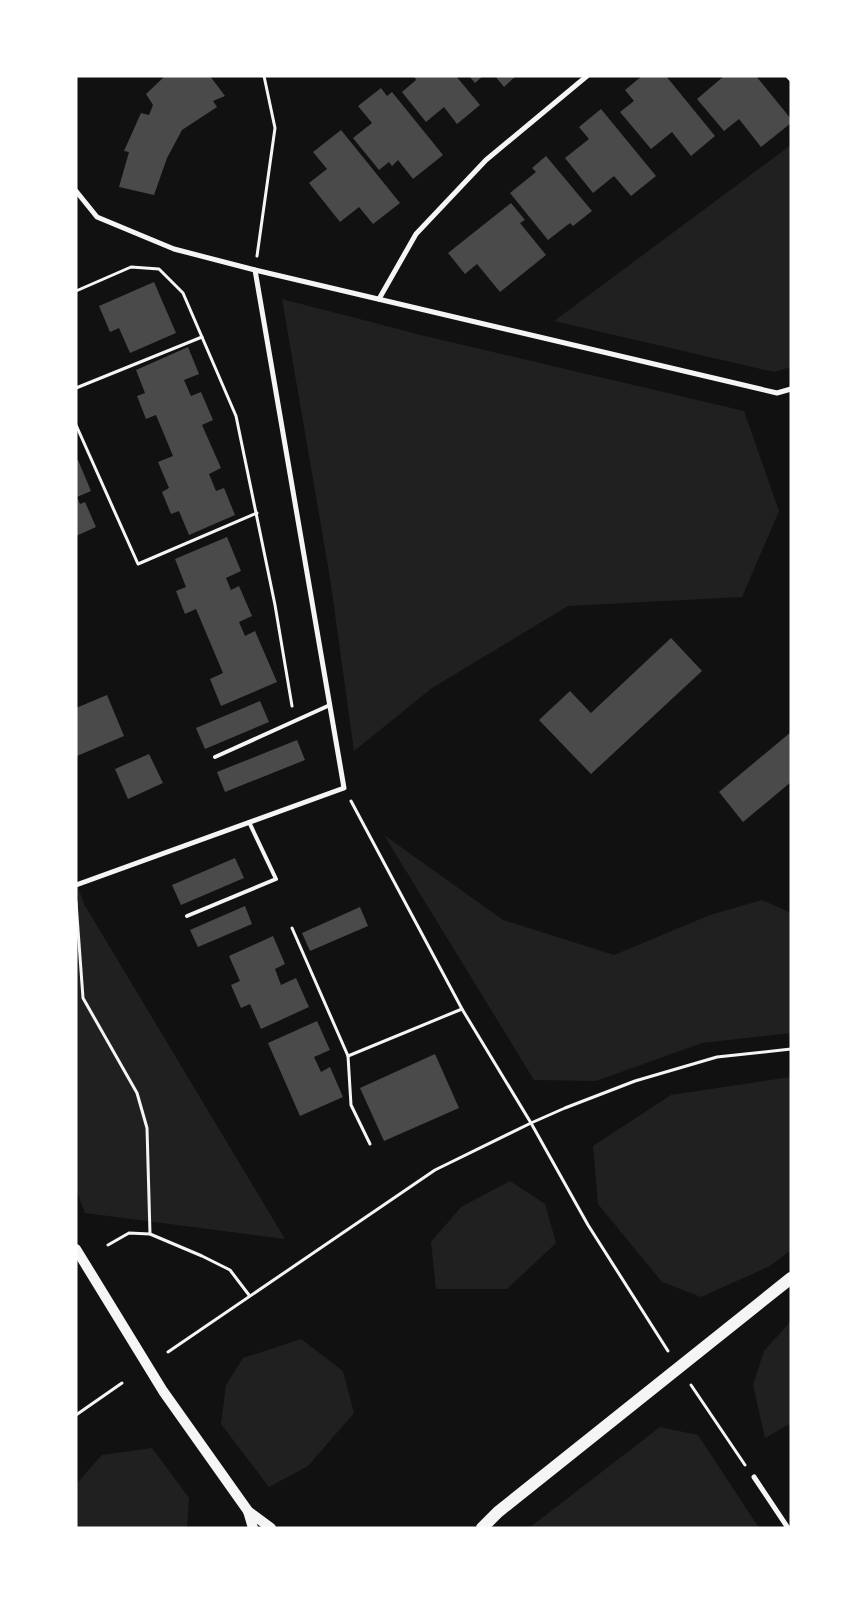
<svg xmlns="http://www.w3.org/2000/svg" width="867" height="1604" font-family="Rubik,sans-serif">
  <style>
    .green { fill: #202020 }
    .building { fill: #4a4a4a }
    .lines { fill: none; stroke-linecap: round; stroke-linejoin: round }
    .path { stroke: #f5f5f5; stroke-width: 3 }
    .service { stroke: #f5f5f5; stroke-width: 4 }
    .minor { stroke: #f5f5f5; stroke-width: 5 }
    .secondary { stroke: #f5f5f5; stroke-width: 10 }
    .primary { stroke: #f5f5f5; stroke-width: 12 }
  </style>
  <rect width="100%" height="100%" fill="#111"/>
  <g class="green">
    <path d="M791,145V367L774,372L554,321Z"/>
    <path d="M282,299L425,336L744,411L779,511L742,597L568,606L432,688L354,751L330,578Z"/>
    <path d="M384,835L503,920L614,955L710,915L762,900L791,913V1033L702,1043L596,1081L534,1080Z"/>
    <path d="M76,881L84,904L285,1239L85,1213L76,1190Z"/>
    <path d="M791,1077V1250L770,1266L701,1297L662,1282L598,1204L593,1146L671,1095Z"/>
    <path d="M510,1181L545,1204L556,1243L507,1289H436L431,1242L461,1207Z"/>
    <path d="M791,1321V1423L765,1438L753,1385L764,1351Z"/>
    <path d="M301,1339L343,1371L354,1413L308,1466L269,1487L221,1424L226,1385L243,1358Z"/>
    <path d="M660,1427L698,1435L759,1528H529Z"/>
    <path d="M152,1448L189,1498L187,1528H76V1484L102,1455Z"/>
  </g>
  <g class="building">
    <path d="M165,76H210L225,96L213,101L217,107L182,130L167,158L154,195L119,187L129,152L124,151L141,113L149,115L153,105L146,94Z"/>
    <path d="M414,76H456L480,105L457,124L444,107L426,122L402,92L416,80Z"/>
    <path d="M469,76H483L475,83Z"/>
    <path d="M495,76H516L504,87Z"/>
    <path d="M642,76H666L715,136L691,156L672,132L651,149L620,112L634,101L625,90Z"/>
    <path d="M724,76H756L791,119V123L761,147L739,119L724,131L697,99Z"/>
    <path d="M381,88L387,96L392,92L443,155L413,179L398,160L392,166L389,162L379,170L353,138L372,123L358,106Z"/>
    <path d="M601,109L656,176L631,196L614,176L593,193L565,158L589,139L579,127Z"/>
    <path d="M341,130L400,203L373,224L359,207L340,222L309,183L327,169L313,152Z"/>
    <path d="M546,156L592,211L573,226L570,223L548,240L510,193L536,172L532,168Z"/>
    <path d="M511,203L525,220L520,223L546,255L500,292L477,264L465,274L448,253Z"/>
    <path d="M154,282L176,333L130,353L119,328L110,332L99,306Z"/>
    <path d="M188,347L199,374L184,380L191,396L201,392L213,420L202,425L221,468L209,474L216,491L224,488L235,515L189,535L179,511L171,514L162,492L169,488L158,462L173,456L156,415L146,419L137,396L145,393L136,370Z"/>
    <path d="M76,460H78L91,491L77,497L80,504L85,502L96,527L76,536Z"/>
    <path d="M227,537L241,571L226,578L231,590L239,586L252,616L239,622L245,636L255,631L277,682L221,706L210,679L223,673L196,609L185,614L176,591L186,587L175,559Z"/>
    <path d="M671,638L702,671L591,774L539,720L570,691L591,713Z"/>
    <path d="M107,695L124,736L77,756L76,708Z"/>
    <path d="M260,701L269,722L205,749L196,728Z"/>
    <path d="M791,732V782L743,822L719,792Z"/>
    <path d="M297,740L305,760L225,792L217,772Z"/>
    <path d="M149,754L163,783L128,799L115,769Z"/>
    <path d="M235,858L244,878L181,905L172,885Z"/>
    <path d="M245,906L252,924L198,947L190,930Z"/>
    <path d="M360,907L368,926L310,951L302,933Z"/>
    <path d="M273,936L285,964L275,969L281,985L296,978L309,1007L261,1029L250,1004L241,1008L231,985L240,981L229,956Z"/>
    <path d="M317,1021L330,1050L314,1057L321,1072L330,1067L343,1097L300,1116L268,1043Z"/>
    <path d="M435,1054L459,1108L384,1141L360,1088Z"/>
  </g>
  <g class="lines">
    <g class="path">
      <path d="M257,256L275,128L264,76"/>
      <path d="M76,291L131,267L159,269L183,293L236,416L275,605L292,706"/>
      <path d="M76,388L202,337"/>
      <path d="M76,425L138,564L257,513"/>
      <path d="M351,801L462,1009L531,1123L588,1225L668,1351"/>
      <path d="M76,902L83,998L137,1093L147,1128L150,1234"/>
      <path d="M292,928L348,1056L462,1009"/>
      <path d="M348,1056L351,1105L370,1144"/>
      <path d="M108,1245L129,1233L150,1234L202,1256L230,1270L249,1295"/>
      <path d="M168,1352L435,1170L531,1123L565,1108L635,1081L717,1057L791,1049"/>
      <path d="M691,1385L745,1465"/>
      <path d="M76,1415L122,1383"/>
    </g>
    <g class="service">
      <path d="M215,757L330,705"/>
      <path d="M187,916L276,879L249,822"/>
    </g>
    <g class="minor">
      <path d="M788,76L791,79"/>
      <path d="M76,191L97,217L174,249L255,270L777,393L791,389"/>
      <path d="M379,299L416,234L486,160L587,76"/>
      <path d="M76,885L344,788L255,270"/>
      <path d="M754,1477L788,1528"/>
    </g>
    <g class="secondary">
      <path d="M76,1249L163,1391L248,1511L271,1528"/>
      <path d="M248,1511L253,1528"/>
    </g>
    <path class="primary" d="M482,1528L498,1512L791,1278"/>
  </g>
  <rect width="867" height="1604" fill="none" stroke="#ffffff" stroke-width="155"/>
</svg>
